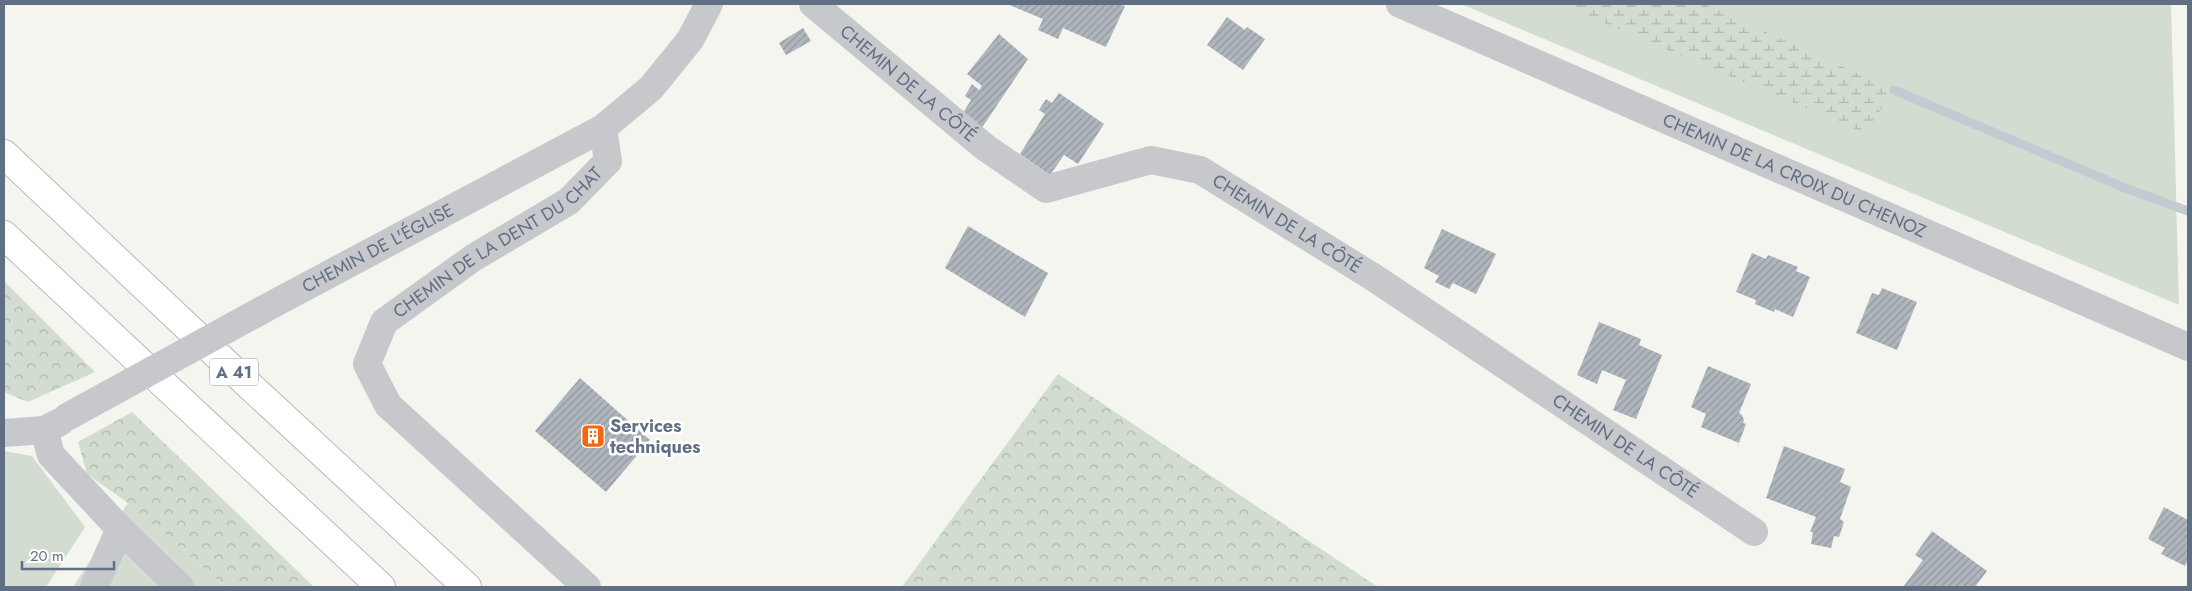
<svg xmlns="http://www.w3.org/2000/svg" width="2192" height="591" font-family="Jost,sans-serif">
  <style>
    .grass { fill: #d3dcd0 }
    .forest { fill: url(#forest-crowns) }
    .wetland { fill: url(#wetland-marsh) }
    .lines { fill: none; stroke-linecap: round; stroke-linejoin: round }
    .stream { stroke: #c2cbd2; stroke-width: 9 }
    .building { fill: url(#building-hatch) }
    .highway-casing { stroke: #b7babd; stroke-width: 30 }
    .minor { stroke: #c6c8cc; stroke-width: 28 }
    .highway { stroke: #fff; stroke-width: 28 }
    .minor-bridge { stroke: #c6c8cc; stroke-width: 28 }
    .labels { text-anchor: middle; stroke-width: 5; stroke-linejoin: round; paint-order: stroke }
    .shield { fill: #fff; stroke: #909aa9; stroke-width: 1 }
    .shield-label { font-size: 16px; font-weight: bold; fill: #606f84 }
    .street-label { font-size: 18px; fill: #606f84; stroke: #fff }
    .poi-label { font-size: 18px; font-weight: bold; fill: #606f84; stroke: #fff; text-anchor: start }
  </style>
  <defs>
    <pattern id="forest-crowns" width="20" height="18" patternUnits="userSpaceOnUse" patternTransform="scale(1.25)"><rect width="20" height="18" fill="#d3dcd0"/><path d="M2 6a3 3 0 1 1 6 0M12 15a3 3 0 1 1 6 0" fill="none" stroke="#afb7ae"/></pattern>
    <pattern id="wetland-marsh" width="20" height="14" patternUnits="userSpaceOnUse" patternTransform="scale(1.25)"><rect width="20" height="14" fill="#d3dcd0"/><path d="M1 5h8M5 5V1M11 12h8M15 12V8" fill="none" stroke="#afb7ae"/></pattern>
    <pattern id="building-hatch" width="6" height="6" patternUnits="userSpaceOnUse" patternTransform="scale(1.25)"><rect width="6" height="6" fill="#b0b6bd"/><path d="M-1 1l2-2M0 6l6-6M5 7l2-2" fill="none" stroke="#93989f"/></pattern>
  </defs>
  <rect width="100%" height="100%" fill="#f4f5ef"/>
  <g class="grass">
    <path d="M1461,4H2171L2179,305Z"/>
    <path d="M4,451L32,456L85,527L46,587H4Z"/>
    <path d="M128,503L226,587H73Z"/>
  </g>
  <g class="forest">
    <path d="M4,281L95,372L28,402L4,392Z"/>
    <path d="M1058,374L1378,587H902Z"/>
    <path d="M132,412L314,587H226L128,503L87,474L78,442Z"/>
  </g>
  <path class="wetland" d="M1559,4H1704L1894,90L1865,133Z"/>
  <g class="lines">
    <path class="stream" d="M1894,90L2125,188L2188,211"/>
  </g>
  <g class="building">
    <path d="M1007,4H1118L1125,6L1106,47L1063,28L1058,39L1038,30L1043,19Z"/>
    <path d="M1227,17L1245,30L1247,27L1265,39L1243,70L1207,45Z"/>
    <path d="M803,28L811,41L786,55L779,43Z"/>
    <path d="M999,34L1028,59L981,129L961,116L971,100L965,96L972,84L979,90L982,86L967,74Z"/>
    <path d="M1059,93L1104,124L1078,164L1064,155L1050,175L1020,154L1045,114L1039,110L1046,99L1052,103Z"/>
    <path d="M968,226L1048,273L1025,317L945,268Z"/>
    <path d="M1442,229L1496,254L1476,294L1453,283L1449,289L1435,282L1439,276L1424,268Z"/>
    <path d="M1752,253L1766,259L1768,255L1798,267L1796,271L1810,277L1793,317L1775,309L1774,312L1755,304L1756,300L1736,292Z"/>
    <path d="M1882,288L1917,302L1897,350L1856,333L1872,293L1879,295Z"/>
    <path d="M1599,322L1641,339L1639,345L1662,355L1636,419L1613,410L1626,380L1602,370L1597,384L1577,375Z"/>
    <path d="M1708,366L1751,384L1739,413L1742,415L1744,420L1743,423L1746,424L1739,443L1701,427L1706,414L1691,407Z"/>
    <path d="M580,378L650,440L606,492L535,431Z"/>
    <path d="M1784,446L1845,469L1840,482L1851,487L1840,519L1844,522L1839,537L1834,536L1831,548L1811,544L1813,532H1810L1816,517L1766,498Z"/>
    <path d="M2164,507L2188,520V560L2185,566L2161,554L2165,548L2148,539Z"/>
    <path d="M1932,531L1987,571L1975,587L1904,586L1923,560L1915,555Z"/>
  </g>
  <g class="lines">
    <g class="highway-casing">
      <g id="highway">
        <path d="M4,154L250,386L467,587"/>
        <path d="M4,235L381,587"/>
      </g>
    </g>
    <g class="minor">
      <path id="s1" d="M813,4L986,148L1046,189L1151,160L1200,170L1373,277L1754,532"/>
      <path id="s2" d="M1400,4L2188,347"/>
      <path id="s3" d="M264,309L603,128L651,88L690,40L709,4"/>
      <path d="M44,430L51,455L120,529L180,587"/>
      <path d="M4,433L44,430L60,422"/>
      <path d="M94,587L120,529"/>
      <path id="s4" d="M587,587L388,405L367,364L384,322L473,258L569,201L608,161L603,128"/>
    </g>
    <use href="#highway" class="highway"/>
    <path class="minor-bridge" d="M67,417L264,309"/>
  </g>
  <defs>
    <g id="building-square" transform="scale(1.25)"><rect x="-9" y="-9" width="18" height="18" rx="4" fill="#f46710" stroke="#fff"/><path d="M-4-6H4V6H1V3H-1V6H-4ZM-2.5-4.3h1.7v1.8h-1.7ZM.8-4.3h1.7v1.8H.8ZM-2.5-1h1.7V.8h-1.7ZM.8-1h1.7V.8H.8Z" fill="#fff"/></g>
  </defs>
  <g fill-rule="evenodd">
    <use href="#building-square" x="593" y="436"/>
  </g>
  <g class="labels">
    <rect class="shield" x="210" y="358.5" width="48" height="27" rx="4"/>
    <g class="shield-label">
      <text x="234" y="378">A 41</text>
    </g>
    <g class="street-label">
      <text dy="6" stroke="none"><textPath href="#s1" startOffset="124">CHEMIN DE LA CÔTÉ</textPath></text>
      <text dy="6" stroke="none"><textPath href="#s2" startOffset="430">CHEMIN DE LA CROIX DU CHENOZ</textPath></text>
      <text dy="6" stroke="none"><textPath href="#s1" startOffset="559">CHEMIN DE LA CÔTÉ</textPath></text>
      <text dy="6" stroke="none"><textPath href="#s4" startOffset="500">CHEMIN DE LA DENT DU CHAT</textPath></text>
      <text dy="6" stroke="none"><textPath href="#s3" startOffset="129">CHEMIN DE L'ÉGLISE</textPath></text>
      <text dy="6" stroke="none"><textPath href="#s1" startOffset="964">CHEMIN DE LA CÔTÉ</textPath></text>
    </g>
    <g class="poi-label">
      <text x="610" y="432">Services<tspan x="610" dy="21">techniques</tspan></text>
    </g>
  </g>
  <rect width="2192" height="591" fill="none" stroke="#606f84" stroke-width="10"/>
  <path d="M22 561v8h92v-8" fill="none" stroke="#606f84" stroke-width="2.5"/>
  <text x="30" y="561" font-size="15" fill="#606f84" stroke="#ffffff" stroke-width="4" paint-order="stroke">20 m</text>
</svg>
